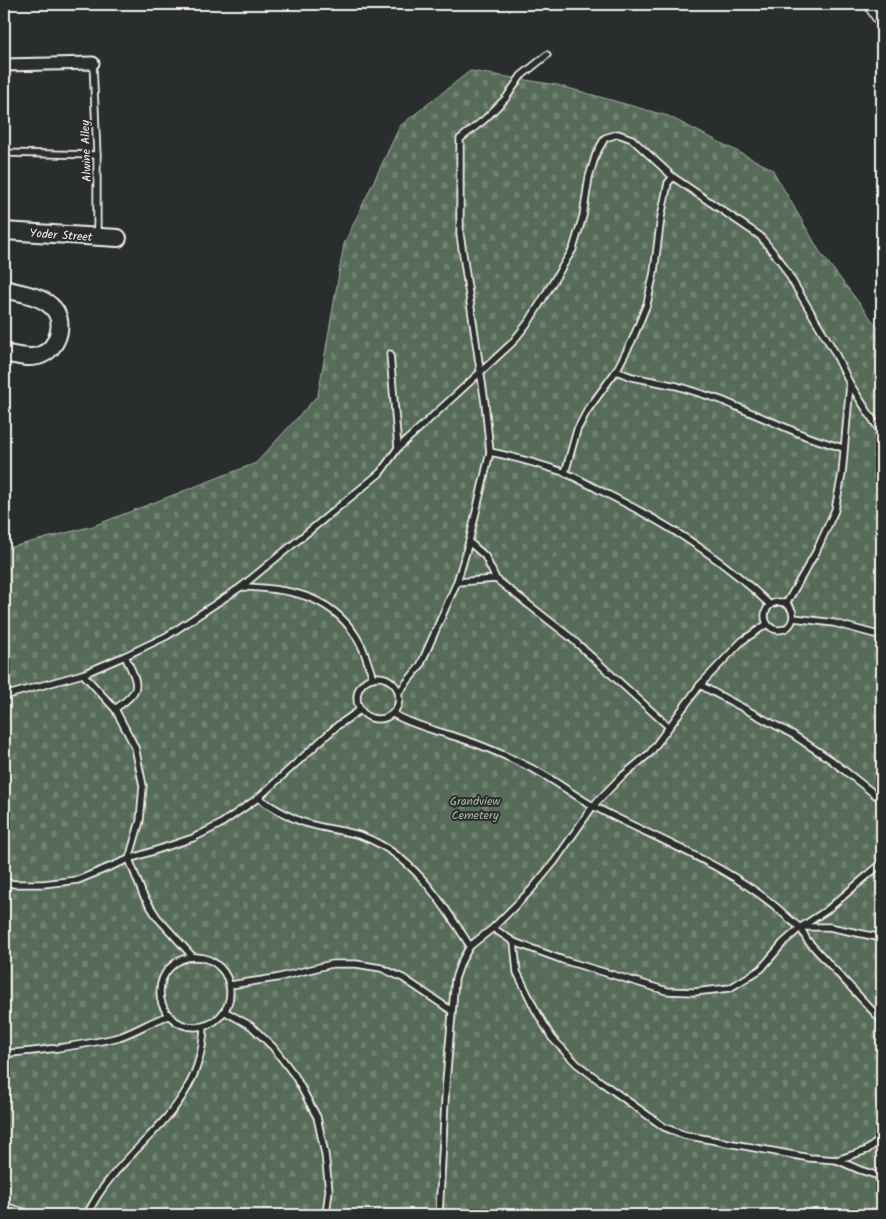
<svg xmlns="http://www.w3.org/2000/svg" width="886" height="1219" font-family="Kalam,sans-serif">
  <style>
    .cemetery { fill: url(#cemetery-stones); stroke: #a5aea0 }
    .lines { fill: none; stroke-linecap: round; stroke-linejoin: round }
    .lane-casing { stroke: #f4f1e8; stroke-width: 9 }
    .street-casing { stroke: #f4f1e8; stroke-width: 15 }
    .secondary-casing { stroke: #f4f1e8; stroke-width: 20 }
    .primary-casing { stroke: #f4f1e8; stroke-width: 22 }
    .lane { stroke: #2a2d2e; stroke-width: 5.5 }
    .street { stroke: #2a2d2e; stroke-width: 11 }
    .secondary { stroke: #2a2d2e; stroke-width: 16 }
    .primary { stroke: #2a2d2e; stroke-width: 19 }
    .labels { text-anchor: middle; stroke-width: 4; stroke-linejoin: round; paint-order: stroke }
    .street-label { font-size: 12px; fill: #f4f1e8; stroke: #2a2d2e }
    .park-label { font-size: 12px; fill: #adb5a8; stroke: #2a2d2e }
  </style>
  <defs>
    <pattern id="cemetery-stones" width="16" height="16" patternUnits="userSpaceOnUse" patternTransform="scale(1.25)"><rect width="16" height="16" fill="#566c59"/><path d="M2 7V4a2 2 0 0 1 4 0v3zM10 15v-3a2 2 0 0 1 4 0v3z" fill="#6f8171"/></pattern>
  </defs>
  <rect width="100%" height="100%" fill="#2a2d2e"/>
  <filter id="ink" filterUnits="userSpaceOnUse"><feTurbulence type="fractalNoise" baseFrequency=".02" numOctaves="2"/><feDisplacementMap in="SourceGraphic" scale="10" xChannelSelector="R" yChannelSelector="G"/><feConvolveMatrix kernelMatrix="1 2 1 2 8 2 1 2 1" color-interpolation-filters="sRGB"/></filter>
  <g filter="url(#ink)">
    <path class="cemetery" d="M470,71L557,85L668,116L772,169L820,252L882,333V1215H4V549L93,526L256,463L318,395L344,244L400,126Z"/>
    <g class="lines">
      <g class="lane-casing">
        <g id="lane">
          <path d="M93,63L97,155V236"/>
          <path d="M4,153L97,155"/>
          <path d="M390,354L398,448"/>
          <path d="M616,371L632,377L677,386L721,400L808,437L843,448"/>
          <path d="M490,452C515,457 539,464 563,472C578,478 593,487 607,494C666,523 723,558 770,605"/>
          <path d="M565,473L577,430L587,411L616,371L632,341L647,304L654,272L661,217L668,183L673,177"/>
          <path d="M469,542L485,556L496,579L570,637L669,727"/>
          <path d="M457,582L496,579"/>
          <path d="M241,587C291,588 336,596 361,645C366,655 369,667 373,678"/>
          <circle cx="779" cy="616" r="14"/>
          <path d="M786,604L816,552L835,510L842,474L850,384"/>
          <path d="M794,618L834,623L882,636"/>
          <path d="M83,674L115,709L135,747L143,786L140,821L129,859L143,895L157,917L193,957"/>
          <circle cx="378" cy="698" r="21"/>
          <path d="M700,685L792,734L831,760L882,800"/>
          <path d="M399,692L420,666L457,582L469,542L490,452L485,403L460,234V139L485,119L506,98L521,76L547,55"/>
          <path d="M4,696L83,674L125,656L167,636L241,587L380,473L398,448L512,343L530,320L573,249L583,216L589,177L596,154L605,138L618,134L632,139L673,177L760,236L781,262L834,351L850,384L882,434"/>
          <path d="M115,709C143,689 139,686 125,656"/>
          <path d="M393,714C420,729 453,734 482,746C500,753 519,762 537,771C557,782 575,796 595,807C656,839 735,868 785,915C796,926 800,924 807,940L882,1021"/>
          <path d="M258,798C273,807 289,818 306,823C324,829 344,830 362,836C413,855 442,902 470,946"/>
          <path d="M4,882L14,884H43L78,880L129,859L193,838L219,825L258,798L337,726L360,710"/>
          <path d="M801,927H829L882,938"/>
          <path d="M493,928L514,942L563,960L667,991L694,992L730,988L761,969L783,943L801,927L827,910L882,863"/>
          <path d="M514,942L517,972L535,1009L552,1038L577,1064L601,1082L664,1127L684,1135L810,1158L837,1160L867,1150L882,1138"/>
          <circle cx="195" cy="992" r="35"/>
          <path d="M230,985L276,978L332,964H356L381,968L403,978L452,1011"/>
          <path d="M224,1011L251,1026L273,1047L295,1076L317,1117L325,1154L329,1190L326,1215"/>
          <path d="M4,1053C22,1053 40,1050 58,1048C78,1045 99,1042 119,1037C137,1031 151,1021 168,1016"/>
          <path d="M837,1160L860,1170L882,1177"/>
          <path d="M4,1206L33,1215"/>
          <path d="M87,1215C121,1142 201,1119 204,1026"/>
          <path d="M439,1215L446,1082L455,979L461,962L470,946L493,928L531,890L555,861L593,806L620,778L650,753L700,685L742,641L767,624"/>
        </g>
      </g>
      <g class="street-casing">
        <path id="street" d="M4,65L93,63"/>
      </g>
      <g class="secondary-casing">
        <g id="secondary">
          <path d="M4,231L118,238"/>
          <path d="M4,289C19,293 39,295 51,306C67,320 59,350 38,356C28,359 14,355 4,353"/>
        </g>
      </g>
      <g class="primary-casing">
        <path id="primary" d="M874,4L882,16"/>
      </g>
      <use href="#lane" class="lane"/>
      <use href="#street" class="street"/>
      <use href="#secondary" class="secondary"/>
      <use href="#primary" class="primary"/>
    </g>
  </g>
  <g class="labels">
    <g class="street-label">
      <text transform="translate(86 151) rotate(-92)" y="4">Alwine Alley</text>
      <text transform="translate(61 235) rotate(4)" y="4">Yoder Street</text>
    </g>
    <g class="park-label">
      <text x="475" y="805">Grandview<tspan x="475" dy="14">Cemetery</tspan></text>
    </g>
  </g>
  <rect width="886" height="1219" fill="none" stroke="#2a2d2e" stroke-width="20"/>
  <rect x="10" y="10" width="866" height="1199" fill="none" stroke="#f4f1e8" stroke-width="2" filter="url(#ink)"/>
</svg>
